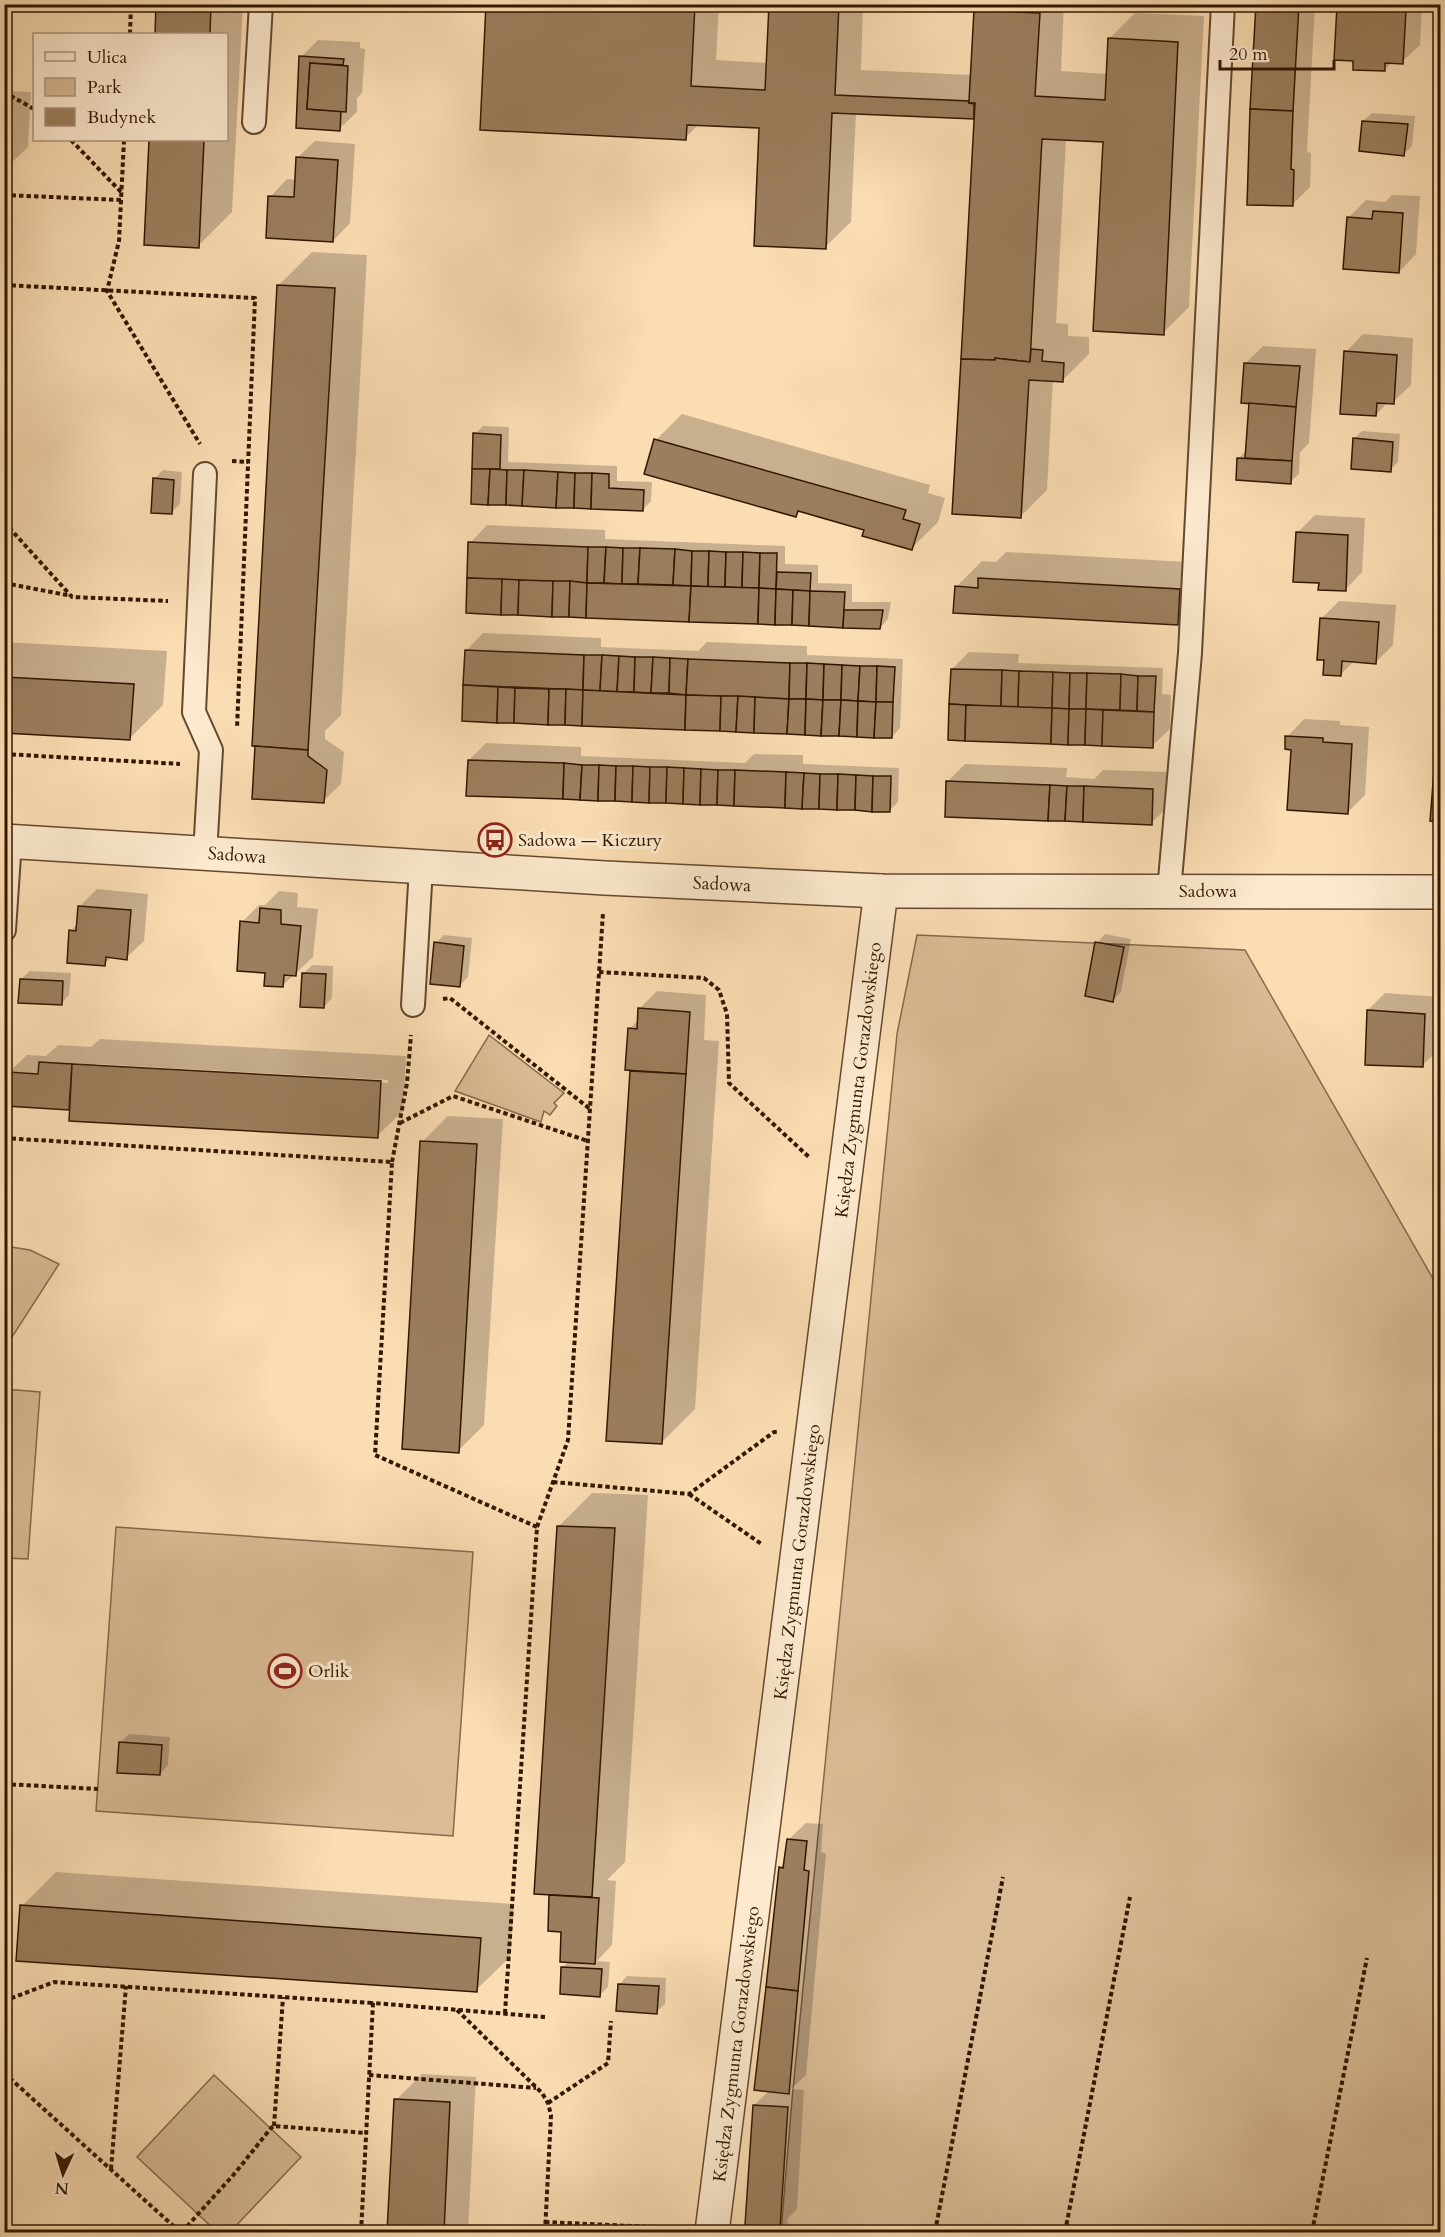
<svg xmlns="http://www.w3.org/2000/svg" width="1445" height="2237" font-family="Cardo,serif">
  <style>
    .green { fill: #d9bb95; stroke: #86694a; stroke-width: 1.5 }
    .shadow { fill: #0003; fill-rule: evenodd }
    .building { fill: #9b7e5d; stroke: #321700; stroke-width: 1.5 }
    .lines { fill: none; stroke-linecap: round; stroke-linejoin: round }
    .lane-casing { stroke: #64482d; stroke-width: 26 }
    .street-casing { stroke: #64482d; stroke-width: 36 }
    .path { stroke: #321700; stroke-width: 4; stroke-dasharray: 4.5 3; stroke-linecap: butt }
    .lane { stroke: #fce9ce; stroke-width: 22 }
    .street { stroke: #fce9ce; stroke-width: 33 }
    .labels { text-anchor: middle; stroke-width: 6; stroke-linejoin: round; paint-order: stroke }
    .poi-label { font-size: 18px; fill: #321700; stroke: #fce9ce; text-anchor: start }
    .street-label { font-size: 18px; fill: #321700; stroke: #fce9ce }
  </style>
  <rect width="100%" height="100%" fill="#fbddb3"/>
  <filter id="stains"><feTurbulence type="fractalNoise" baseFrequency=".00333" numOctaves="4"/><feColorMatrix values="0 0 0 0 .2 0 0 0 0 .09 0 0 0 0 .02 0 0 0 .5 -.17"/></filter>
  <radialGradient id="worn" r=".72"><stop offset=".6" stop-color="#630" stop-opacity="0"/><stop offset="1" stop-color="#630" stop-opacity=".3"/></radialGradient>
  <g class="green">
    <path d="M917,935L1245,950L1440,1291V2232H781L792,2100L897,1034Z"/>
    <path d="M489,1035L564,1093L554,1103L557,1106L550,1115L544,1111L541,1122L455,1091Z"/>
    <path d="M5,1246L30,1250L59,1264L5,1348Z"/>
    <path d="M5,1389L40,1392L28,1559L5,1558Z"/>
    <path d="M116,1527L473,1552L453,1836L96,1811Z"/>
    <path d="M214,2075L301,2157L230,2232H217L137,2157Z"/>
  </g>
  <g class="shadow">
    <path d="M158,4H243L232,212L198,246L145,244L151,140H226V34H156Z"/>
    <path d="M488,4H719L716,60L768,63L770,4H863L861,70L972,75L975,10L981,4H1064L1061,71L1108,74L1109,39L1135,13L1204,16L1189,307L1163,333L1104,141L1066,139L1056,323L1068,324V336L1089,337V354L1063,380L1053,379L1047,490L1021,516L975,117L856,112L851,222L825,247L760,126L699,124L685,138Z"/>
    <path d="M1259,4H1315L1307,152L1311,153L1310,187L1292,205Z"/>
    <path d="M1341,4H1422L1420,45L1402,62H1393L1384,70L1355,60L1339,7Z"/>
    <path d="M318,40L360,42V48L365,49L362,93L357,98V112L339,129L301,57Z"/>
    <path d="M4,91L31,92L28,147L4,170Z"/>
    <path d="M1372,113L1415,116L1412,146L1404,154L1363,121Z"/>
    <path d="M315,141L355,144L350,223L333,241L270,197L287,179L296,180L297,158Z"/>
    <path d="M1392,195L1420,196L1416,254L1399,272L1348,218L1366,200L1385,202Z"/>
    <path d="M312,252L367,255L341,715L325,731V739L344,752L341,784L323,801L253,797L279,285Z"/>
    <path d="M1363,334L1413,338L1411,385L1393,402H1388L1376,415L1346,352Z"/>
    <path d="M1263,346L1316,349L1309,443L1300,452L1299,474L1290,482L1239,458L1247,450L1250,402L1246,363Z"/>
    <path d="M682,414L930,485L928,493L945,498L938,522L912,548L866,529L801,510L796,515L656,440Z"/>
    <path d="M483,426L509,427L508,462L617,466V481L652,482L651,501L643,510L472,503L475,434Z"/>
    <path d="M1362,431L1400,434L1398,462L1390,470L1354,439Z"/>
    <path d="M163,470L182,472L180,504L172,512L154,479Z"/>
    <path d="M1315,515L1365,518L1362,572L1345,590L1320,582L1297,533Z"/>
    <path d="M487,525L605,530V539L785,546V564L818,565V583L852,584V602H891L888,619L880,628L467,612L470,543Z"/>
    <path d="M1006,552L1205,563L1203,598L1177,624L956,587L982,561L996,562Z"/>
    <path d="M1339,601L1396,605L1393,645L1376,662L1354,661L1341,674L1321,619Z"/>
    <path d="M483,633L601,638V647L698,651L707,642L807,646V655L903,659L900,728L892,737L463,720L466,651Z"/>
    <path d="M4,642L167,651L163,705L130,738L4,731Z"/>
    <path d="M969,652L1019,654L1018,663L1163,668L1162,694L1171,695L1170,729L1152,746L950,739L952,669Z"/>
    <path d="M1440,714V820L1432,819Z"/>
    <path d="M1304,719L1340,721V725L1369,727L1365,795L1347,813L1293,748L1287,737Z"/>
    <path d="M486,743L581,747V756L745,763L754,754L803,755V764L899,768L898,802L889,811L469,760Z"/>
    <path d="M965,764L1067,768L1066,777L1094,779L1103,770L1170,772L1169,806L1151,823L948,781Z"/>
    <path d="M97,889L148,894L144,941L126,958L112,957L104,964L71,931L78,923L80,906Z"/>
    <path d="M279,891L298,893L297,907L318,909L313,957L283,985L242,922L259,905H265Z"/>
    <path d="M1105,934L1131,939L1121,992L1113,1000L1097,943Z"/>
    <path d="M444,935L472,938L468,977L459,986L436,943Z"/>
    <path d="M312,965L333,966L332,998L324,1007L303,974Z"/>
    <path d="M30,971L71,973L69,995L61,1004L21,979Z"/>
    <path d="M657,991L706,995L704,1040L719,1041L695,1409L661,1443L629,1029L639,1020V1009Z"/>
    <path d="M1385,993L1440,997V1048L1423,1065L1368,1010Z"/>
    <path d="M100,1039L406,1056L403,1111L377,1136L71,1109L7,1105L9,1072L27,1055L46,1056L58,1045L91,1047ZM96,1064L388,1080V1083L96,1067Z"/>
    <path d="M448,1116L503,1119L484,1425L458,1451L422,1142Z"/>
    <path d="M592,1493L648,1495L625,1862L607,1880L616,1881L612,1945L597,1961L610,1962L608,1987L600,1995L563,1967L569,1961L563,1931L551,1896L553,1894L559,1526Z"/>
    <path d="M129,1734L170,1737L168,1765L160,1774L120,1743Z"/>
    <path d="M806,1823L823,1824L821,1852L826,1854L806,2075L791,2089L804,2090L797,2209L788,2218L787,2232H746L754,2105L770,2090L755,2088L781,1867L786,1863L788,1840Z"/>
    <path d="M56,1872L514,1904L510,1957L476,1990L22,1906Z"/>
    <path d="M627,1976L666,1978L665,2004L656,2012L619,1985Z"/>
    <path d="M422,2074L476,2077L468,2232H389L396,2100Z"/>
  </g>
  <g class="building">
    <path d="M156,4H211L210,34H155Z"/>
    <path d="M486,4H695L691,86L765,90L769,4H839L835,95L969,101V103L974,104V119L832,113L826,249L754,246L759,128L687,125L686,140L480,130Z"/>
    <path d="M1256,4H1299L1293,111L1250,109Z"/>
    <path d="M1337,6L1406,10L1403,64L1385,63V71L1353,70V61L1334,60Z"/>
    <path d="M974,10L1040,13L1035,96L1105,100L1108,38L1178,42L1164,335L1093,331L1103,142L1042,139L1030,362L995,358V360L961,359L975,103H969V101Z"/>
    <path d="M299,56L344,59L343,65L310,63L307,109L341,111L340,131L296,128Z"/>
    <path d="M310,63L348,66L346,112L307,109Z"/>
    <path d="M1250,109L1293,111L1291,169L1294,170L1293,206L1247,205Z"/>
    <path d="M1362,121L1408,124L1404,156L1359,151Z"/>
    <path d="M149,140H204L199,248L144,245Z"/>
    <path d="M296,157L338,160L333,242L266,238L268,196L294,197Z"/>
    <path d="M1373,211L1403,213L1399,273L1343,269L1347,217L1372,219Z"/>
    <path d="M277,285L335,288L308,750L252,746Z"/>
    <path d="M1031,349L1043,350L1042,361L1064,363L1063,382L1029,380L1021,518L952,514L961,359L995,360V358L1030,362Z"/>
    <path d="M1344,351L1397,355L1394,404L1377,403L1376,416L1340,414Z"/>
    <path d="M1244,363L1300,366L1296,407L1241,403Z"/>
    <path d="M1249,403L1296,407L1292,461L1245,458Z"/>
    <path d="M473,433L501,435L500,469H472Z"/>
    <path d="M1353,438L1393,442L1391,472L1351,469Z"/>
    <path d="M654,439L906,510L903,519L920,524L912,550L862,536L864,530L798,511L796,517L644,474Z"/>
    <path d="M1237,458L1292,461L1291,484L1236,480Z"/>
    <path d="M472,469H490L488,505L471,504Z"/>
    <path d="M490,469L507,470L506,505H488Z"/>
    <path d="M507,470H524L522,506L506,505Z"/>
    <path d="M524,470L558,472L556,508L522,506Z"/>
    <path d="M558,472L575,473L574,508H556Z"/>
    <path d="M575,473H592L591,509L574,508Z"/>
    <path d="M592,473L609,474V488L644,490L643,511L591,509Z"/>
    <path d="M153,478L174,480L172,514L151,513Z"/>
    <path d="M1296,532L1348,535L1346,591L1318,590L1319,583L1293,582Z"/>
    <path d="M468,542L588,547L587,583L467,578Z"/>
    <path d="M588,547H606L604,583H587Z"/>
    <path d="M606,547L623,548L622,584L604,583Z"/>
    <path d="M623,548H640L638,584H622Z"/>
    <path d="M640,548L675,549L673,585L638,584Z"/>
    <path d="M675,549L692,551L691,586L673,585Z"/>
    <path d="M692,551H709L708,587L691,586Z"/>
    <path d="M709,551L726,552L725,587H708Z"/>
    <path d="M726,552H743L742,588L725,587Z"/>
    <path d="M743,552L760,553L759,588H742Z"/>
    <path d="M760,553H777L776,589L759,588Z"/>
    <path d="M777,572L811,573L810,591L776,589Z"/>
    <path d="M467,578L502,579L501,615L466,613Z"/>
    <path d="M978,578L1180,589L1178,625L953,613L955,586L978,588Z"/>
    <path d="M502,579L519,580L518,615H501Z"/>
    <path d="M519,580L553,581L552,617L518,615Z"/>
    <path d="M553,581H570L569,617H552Z"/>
    <path d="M570,581L587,583L586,618L569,617Z"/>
    <path d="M587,583L691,586L689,622L586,618Z"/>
    <path d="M691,586L759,588L758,624L689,622Z"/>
    <path d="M759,588L776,589L775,625L758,624Z"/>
    <path d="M776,589L793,590L792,625H775Z"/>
    <path d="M793,590L810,591L809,626L792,625Z"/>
    <path d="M810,591L845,592L843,628L809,626Z"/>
    <path d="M844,610H883L880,629L843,628Z"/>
    <path d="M1320,618L1379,622L1376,664L1342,661L1341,676L1323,675L1324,660H1317Z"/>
    <path d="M465,650L584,655L583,690L463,685Z"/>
    <path d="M584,655H602L600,691L583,690Z"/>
    <path d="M602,655L619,656L617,692L600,691Z"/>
    <path d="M619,656L635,657L634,692H617Z"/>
    <path d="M635,657H653L651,693L634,692Z"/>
    <path d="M653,657L670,658L669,693H651Z"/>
    <path d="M670,658L688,659L686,695L669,693Z"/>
    <path d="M688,659L790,663L789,699L686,695Z"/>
    <path d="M790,663H807L806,699H789Z"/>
    <path d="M807,663L824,664L823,700L806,699Z"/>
    <path d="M824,664L842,665L841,700H823Z"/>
    <path d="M842,665L860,666L858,701L841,700Z"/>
    <path d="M860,666H877L876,702L858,701Z"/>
    <path d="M877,666L895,667L893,702H876Z"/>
    <path d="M951,669L1002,670L1001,707L949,704Z"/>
    <path d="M1002,670L1019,671L1018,708L1001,707Z"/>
    <path d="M1019,671L1053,672L1052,708H1018Z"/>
    <path d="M1053,672L1070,673L1069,709L1052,708Z"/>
    <path d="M1070,673H1087L1086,709H1069Z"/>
    <path d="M1087,673L1121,674L1120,710L1086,709Z"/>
    <path d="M1121,674L1138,676L1137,711L1120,710Z"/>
    <path d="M1138,676H1156L1154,712L1137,711Z"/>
    <path d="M4,677L134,684L130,740L4,733Z"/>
    <path d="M463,685L498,687L497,723L462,721Z"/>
    <path d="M498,687L515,688L514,723H497Z"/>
    <path d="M515,688L549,689L548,725L514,723Z"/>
    <path d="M549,689H566L565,725H548Z"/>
    <path d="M566,689L583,690L582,726L565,725Z"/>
    <path d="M583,690L686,695L685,730L582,726Z"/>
    <path d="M686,695L721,696L720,731L685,730Z"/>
    <path d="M1440,695V822L1430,821Z"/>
    <path d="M721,696H738L736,732L720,731Z"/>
    <path d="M738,696L755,697L754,733L736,732Z"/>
    <path d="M755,697L789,699L787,734L754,733Z"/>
    <path d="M789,699H806L805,735L787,734Z"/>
    <path d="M806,699L823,700L821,736L805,735Z"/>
    <path d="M823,700H841L839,736H821Z"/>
    <path d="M841,700L858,701L857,737L839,736Z"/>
    <path d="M858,701L876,702L874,738L857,737Z"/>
    <path d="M876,702H893L892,738H874Z"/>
    <path d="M949,704L966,705L965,741L948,740Z"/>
    <path d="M966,705L1052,708L1051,744L965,741Z"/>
    <path d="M1052,708L1069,709L1068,745L1051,744Z"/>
    <path d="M1069,709H1086L1085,745H1068Z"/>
    <path d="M1086,709L1103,710L1102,746L1085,745Z"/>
    <path d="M1103,710L1154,712L1153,748L1102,746Z"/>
    <path d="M1285,736L1323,738V742L1352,744L1348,814L1287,810L1291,750L1285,749Z"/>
    <path d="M255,746L308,750V756L327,770L324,803L252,799Z"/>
    <path d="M468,760L564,763L563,799L466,796Z"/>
    <path d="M564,763L582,765L580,800L563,799Z"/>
    <path d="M582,765H599L598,801L580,800Z"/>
    <path d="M599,765L616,766L615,801H598Z"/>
    <path d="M616,766H633L632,802L615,801Z"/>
    <path d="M633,766L650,767L649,803L632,802Z"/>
    <path d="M650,767H667L666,803H649Z"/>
    <path d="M667,767L684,768L683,804L666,803Z"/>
    <path d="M684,768L701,769L700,805L683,804Z"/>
    <path d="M701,769L718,770L717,805H700Z"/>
    <path d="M718,770H735L734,806L717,805Z"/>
    <path d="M735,770L786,772L785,808L734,806Z"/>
    <path d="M786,772L804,773L802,809L785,808Z"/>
    <path d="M804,773L820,774L819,809H802Z"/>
    <path d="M820,774H838L837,810L819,809Z"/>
    <path d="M838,774L856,775L855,810H837Z"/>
    <path d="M856,775L873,776L872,812L855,810Z"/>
    <path d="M873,776H891L890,812H872Z"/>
    <path d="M946,781L1050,785L1048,821L945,817Z"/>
    <path d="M1050,785L1067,786L1065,821H1048Z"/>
    <path d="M1067,786H1084L1083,822L1065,821Z"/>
    <path d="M1084,786L1153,789L1152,825L1083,822Z"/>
    <path d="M78,906L131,910L127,960L106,957L105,966L67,963L69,930L76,931Z"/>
    <path d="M260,908L281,910V924L301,926L296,976L284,975L283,987L264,986L265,973L237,971L240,921L259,923Z"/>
    <path d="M434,942L464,946L460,987L430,984Z"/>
    <path d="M1095,942L1124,947L1113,1002L1085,996Z"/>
    <path d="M302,973L326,974L324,1008L300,1007Z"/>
    <path d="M20,979L63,981L62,1005L18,1003Z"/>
    <path d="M638,1008L690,1012L686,1074L625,1070L628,1028L637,1029Z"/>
    <path d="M1367,1010L1425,1014L1423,1067L1365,1065Z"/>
    <path d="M39,1062L72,1064L69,1110L6,1106L8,1072L38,1074Z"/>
    <path d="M72,1064L381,1081L378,1138L69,1121Z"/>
    <path d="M630,1071L686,1074L662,1444L606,1441Z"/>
    <path d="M420,1141L477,1144L459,1453L402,1449Z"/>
    <path d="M557,1526L615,1528L592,1897L534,1894Z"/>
    <path d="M119,1742L162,1745L160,1775L117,1773Z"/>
    <path d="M787,1839L807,1841L804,1870L809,1871L798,1991L766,1987L779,1867L783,1868Z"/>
    <path d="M549,1895L599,1898L595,1964L560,1962L561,1932L548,1931Z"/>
    <path d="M20,1905L481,1938L477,1992L16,1961Z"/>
    <path d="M561,1967L602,1969L600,1997L560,1994Z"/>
    <path d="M618,1984L659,1986L657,2014L616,2011Z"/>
    <path d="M766,1987L798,1991L789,2094L754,2090Z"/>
    <path d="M394,2099L450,2102L444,2232H387Z"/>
    <path d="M753,2105L788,2107L780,2228L745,2225Z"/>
    <path d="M745,2225L780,2228V2232H745Z"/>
  </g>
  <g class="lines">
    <g class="lane-casing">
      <g id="lane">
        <path d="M254,122L261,4"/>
        <path d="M205,854L211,750L194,712L205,474"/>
        <path d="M1169,891L1190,653L1223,4"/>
        <path d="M4,930L10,841"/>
        <path d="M413,1005L421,867"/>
      </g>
    </g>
    <g class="street-casing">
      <g id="street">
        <path d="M4,841L605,878L881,891L1440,892"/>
        <path d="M712,2232L881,891"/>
      </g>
    </g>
    <g class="path">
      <path d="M130,34L131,4"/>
      <path d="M4,92L34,109"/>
      <path d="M71,140L121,192"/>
      <path d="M124,140L119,241L107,291L200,444"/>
      <path d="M4,195L121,200"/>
      <path d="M4,285L255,298L237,728"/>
      <path d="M232,461L248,462"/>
      <path d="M4,522L72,597L168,601"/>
      <path d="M4,583L72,596"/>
      <path d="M4,754L180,764"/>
      <path d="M599,972L704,978L719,990L727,1014L729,1083L810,1158"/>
      <path d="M443,999L450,998L590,1109"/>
      <path d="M400,1123L453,1096L588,1141"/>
      <path d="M4,1138L392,1162L375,1455L537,1527L505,2013"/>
      <path d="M392,1162L407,1083L411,1035"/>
      <path d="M553,1482L689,1494L774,1432H777"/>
      <path d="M689,1494L763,1545"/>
      <path d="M537,1527L568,1440L603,913"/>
      <path d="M4,1784L98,1789"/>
      <path d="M4,2001L54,1982L373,2003"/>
      <path d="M457,2010L542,2093L548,2103L551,2115L545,2232"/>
      <path d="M4,2073L180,2232"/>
      <path d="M369,2075L536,2088"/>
      <path d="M548,2103L608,2063L611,2021"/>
      <path d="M274,2126L283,1997"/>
      <path d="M111,2169L126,1986"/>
      <path d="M545,2222L676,2228"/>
      <path d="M182,2232L236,2172L271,2128L274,2126L366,2133"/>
      <path d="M361,2232L373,2003L545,2017"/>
      <path d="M935,2232L1003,1877"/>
      <path d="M1065,2232L1130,1897"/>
      <path d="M1312,2232L1367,1958"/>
    </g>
    <use href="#lane" class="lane"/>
    <use href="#street" class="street"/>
  </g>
  <defs>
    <g id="bus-ring" transform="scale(1.725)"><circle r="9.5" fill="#fce9ce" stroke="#8f2418" stroke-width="1.5"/><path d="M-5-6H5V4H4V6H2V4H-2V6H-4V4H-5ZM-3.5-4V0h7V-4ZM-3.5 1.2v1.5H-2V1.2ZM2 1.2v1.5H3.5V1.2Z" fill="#8f2418"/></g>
    <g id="stadium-ring" transform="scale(1.725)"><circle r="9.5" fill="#fce9ce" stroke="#8f2418" stroke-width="1.5"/><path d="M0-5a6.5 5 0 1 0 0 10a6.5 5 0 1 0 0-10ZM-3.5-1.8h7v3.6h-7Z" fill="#8f2418"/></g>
  </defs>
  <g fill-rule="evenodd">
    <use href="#bus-ring" x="495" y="840"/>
    <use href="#stadium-ring" x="285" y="1671"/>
  </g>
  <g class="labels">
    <g class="poi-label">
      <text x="518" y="846">Sadowa — Kiczury</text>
      <text x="308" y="1677">Orlik</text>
    </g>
    <g class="street-label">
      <text transform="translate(237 855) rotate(4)" y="6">Sadowa</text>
      <text transform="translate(722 884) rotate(3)" y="6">Sadowa</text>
      <text x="1208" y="897">Sadowa</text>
      <text transform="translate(858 1080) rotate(-83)" y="6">Księdza Zygmunta Gorazdowskiego</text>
      <text transform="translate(797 1562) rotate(-83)" y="6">Księdza Zygmunta Gorazdowskiego</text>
      <text transform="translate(736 2044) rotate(-83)" y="6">Księdza Zygmunta Gorazdowskiego</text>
    </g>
  </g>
  <rect width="1445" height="2237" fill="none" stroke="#fbddb3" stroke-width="24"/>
  <rect x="6" y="6" width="1433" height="2225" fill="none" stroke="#321700" stroke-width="3"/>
  <rect x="12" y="12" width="1421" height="2213" fill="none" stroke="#321700" stroke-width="1.5"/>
  <rect x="33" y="33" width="195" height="108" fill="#fce9ce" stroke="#ab957c" stroke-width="1.5"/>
  <rect x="45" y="52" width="30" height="9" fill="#fce9ce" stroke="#ab957c" stroke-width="1.5"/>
  <text x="87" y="63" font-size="18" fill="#321700">Ulica</text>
  <rect x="45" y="78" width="30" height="18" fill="#d9bb95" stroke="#ab957c" stroke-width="1.5"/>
  <text x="87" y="93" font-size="18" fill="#321700">Park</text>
  <rect x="45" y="108" width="30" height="18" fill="#9b7e5d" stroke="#ab957c" stroke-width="1.5"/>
  <text x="87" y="123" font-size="18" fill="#321700">Budynek</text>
  <g transform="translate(63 2174) rotate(184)" stroke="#fce9ce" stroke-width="4.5" paint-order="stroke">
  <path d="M0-4.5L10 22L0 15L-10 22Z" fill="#321700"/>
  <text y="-9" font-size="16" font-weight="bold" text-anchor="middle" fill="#321700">N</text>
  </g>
  <path d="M1220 60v9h114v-9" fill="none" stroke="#321700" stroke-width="3"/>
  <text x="1229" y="60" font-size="18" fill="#321700" stroke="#fce9ce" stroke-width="4.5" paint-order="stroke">20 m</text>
  <rect width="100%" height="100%" filter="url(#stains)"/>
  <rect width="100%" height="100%" fill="url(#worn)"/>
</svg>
